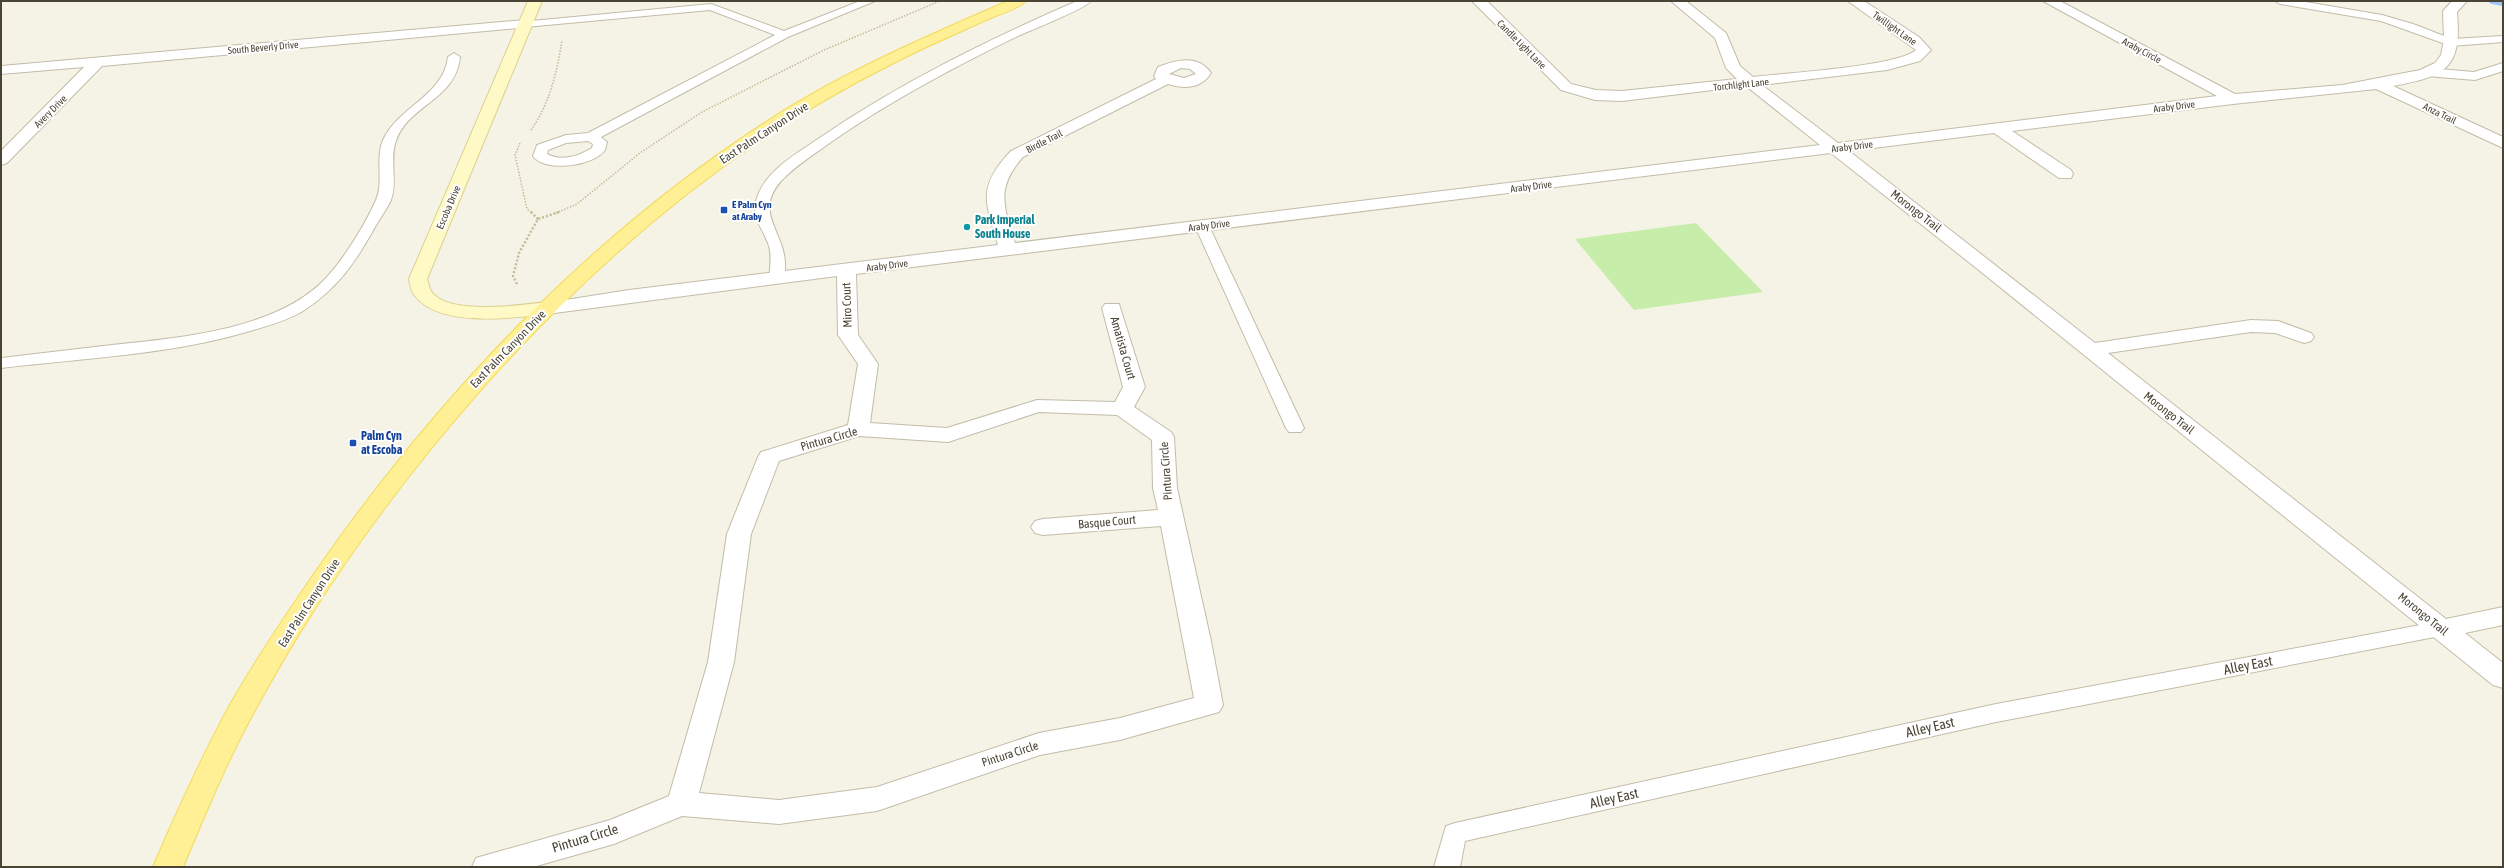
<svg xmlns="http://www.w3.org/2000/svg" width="2504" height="868" font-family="'Asap Condensed',sans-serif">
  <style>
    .green { fill: #c6eeaa }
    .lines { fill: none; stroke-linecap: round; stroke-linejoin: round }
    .stream { stroke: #9bc6f9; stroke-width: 6 }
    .lane-casing { stroke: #c2bca8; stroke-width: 2 }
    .street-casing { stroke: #c2bca8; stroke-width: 2 }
    .secondary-casing { stroke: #dad190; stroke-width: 2 }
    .primary-casing { stroke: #f2d958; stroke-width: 2 }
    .path-far1 { stroke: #c5bb97; stroke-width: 1.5; stroke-dasharray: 1.5 1.5; stroke-linecap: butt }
    .path { stroke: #c5bb97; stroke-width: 2.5; stroke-dasharray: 2 2; stroke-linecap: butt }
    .lane { fill: #fff; fill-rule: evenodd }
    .street { fill: #fff; fill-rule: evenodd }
    .secondary { fill: #fff9c6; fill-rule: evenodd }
    .primary { fill: #ffef95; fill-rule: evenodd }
    .transit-dot { fill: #1a4fb4; stroke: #fff; stroke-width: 1.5 }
    .culture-dot { fill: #0f9aa8; stroke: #fff; stroke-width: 1.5 }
    .labels { text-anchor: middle; stroke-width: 4; stroke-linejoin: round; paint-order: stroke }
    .far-street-label { font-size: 10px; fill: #494434; stroke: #fff }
    .far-transit-label { font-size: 10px; font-weight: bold; fill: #164399; stroke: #fff; text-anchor: start }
    .street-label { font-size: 12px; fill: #494434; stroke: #fff }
    .culture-label { font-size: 12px; font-weight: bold; fill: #0d838f; stroke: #fff; text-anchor: start }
    .transit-label { font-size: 12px; font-weight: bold; fill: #164399; stroke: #fff; text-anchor: start }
    .near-street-label { font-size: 14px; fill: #494434; stroke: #fff }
  </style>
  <rect width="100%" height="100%" fill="#f5f3e6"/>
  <path class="green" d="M1696,223L1763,292L1634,310L1575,239Z"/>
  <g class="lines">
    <path class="stream" d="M2492,1L2503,3"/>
    <g class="lane-casing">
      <g id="lane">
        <path d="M860,1H875L788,37L601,137L607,142L605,150C594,166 545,173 533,156L537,145L566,135L588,133L775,35L710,10L525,27L519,24L521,22L711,4L784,31ZM588,141L593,144L592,148C578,156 563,162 547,154L548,150L566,143Z"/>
        <path d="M1077,1H1091C1085,9 1031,30 1018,36C954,67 892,100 834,140C816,153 796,165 781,181C752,214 787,233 785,268C785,273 785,278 782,282H772L769,279C770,268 772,257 769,246C763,227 749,217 758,195C768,169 799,152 821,137C902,82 988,40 1077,1Z"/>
        <path d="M2275,1H2300L2382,15L2413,24L2452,39L2503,36V42L2451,46L2381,21L2280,4Z"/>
        <path d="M454,53L460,57C456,100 408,105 396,141C389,159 398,182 391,200C387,209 380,218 375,227C355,263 338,288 303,311C288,320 268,326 250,331C170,355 84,358 1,368V358C38,354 75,349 112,345C178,338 277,330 325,279C344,259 365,225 376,200C384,183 375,158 383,140C398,107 444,95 448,57Z"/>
        <path d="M2503,63V71L2475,80L2427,76L2421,72L2427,68L2474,72Z"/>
        <path d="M1202,222L1209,226L1304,428L1301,432H1289L1286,428L1195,226Z"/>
        <path d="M2442,621L2450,624L2453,629L2450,634L1996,722L1465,841L1460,867H1434L1446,826L1455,823L1996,704Z"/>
      </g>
    </g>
    <g class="street-casing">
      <g id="street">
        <path d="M1472,1H1487L1571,84L1596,90L1622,91L1737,79L1726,68L1715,38L1671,1H1686L1726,33L1740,66L1753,77C1784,73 1896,67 1916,50L1848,1H1864L1919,37L1931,50L1920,61L1887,70L1762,85L1838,143L2217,96L2043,1H2060L2235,94L2342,85L2420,70L2435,63L2441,55L2444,40L2443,11L2452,1H2467L2457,12C2462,68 2447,76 2393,86L2503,137V148L2376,89L2233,104L2012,131L2071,170L2073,174L2071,178H2059L1994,133L1849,151L2095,343L2251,320L2278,321L2311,333L2314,337L2311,341L2304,343L2275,333L2251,332L2108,353L2446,619L2503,607V625L2465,633L2503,663V688L2493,685L1975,267L1831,153L856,274L858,335L878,364L870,423L947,428L1037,400L1115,402L1123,387L1102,308L1105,304H1119L1145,387L1134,407L1171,432L1174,437L1177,488L1211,641L1223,705L1219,712L1120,740L1040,755L877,811L779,824L682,816L614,844L533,867H472L476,858L610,820L669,796L708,662L727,534L758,457L761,452L848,425L858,364L838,335L837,276L547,314L540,312L537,308L540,304L629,290L998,245C985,201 977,187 1011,151L1156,79L1154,76L1158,67C1176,60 1198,54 1211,73C1201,89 1184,89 1168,84L1023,157C995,188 1004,207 1015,243L1820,145L1746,86L1622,101L1595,100L1561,90ZM1181,68L1190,69L1196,74L1184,78L1169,74ZM1039,412L1117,415L1152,440L1153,488L1158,510L1043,519L1035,521L1031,527L1035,533L1043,535L1161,526L1194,698L1120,718L1039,733L877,787L779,800L699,793L734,662L751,534L779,461L859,436L948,442Z"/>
        <path d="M525,20L532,24L530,27L102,66L7,163L1,165V151L84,67L1,74V66Z"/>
      </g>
    </g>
    <g class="secondary-casing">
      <path id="secondary" d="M528,1H542L427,279C429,283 429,288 431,291C447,316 522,305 547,302L554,304L557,308L554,312L547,314C512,318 440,328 415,296C411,292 410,285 409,279Z"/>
    </g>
    <g class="primary-casing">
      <path id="primary" d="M1008,1H1026C1017,9 1004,13 993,17C970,27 947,38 924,48C868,75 813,105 761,140C557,278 370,497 253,714C226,763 205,815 183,867H153C177,811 202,756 231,703C259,654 291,607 323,561C444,389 594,232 772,118C846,71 927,36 1008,1Z"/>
    </g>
    <g class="path-far1">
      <path d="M531,130C550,103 557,72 562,40"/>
      <path d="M520,143L515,155L527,209L532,213"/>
      <path d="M556,213L577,204L640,153L702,112L824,50L940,1"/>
    </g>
    <g class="path">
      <path d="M531,212L538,219"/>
      <path d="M517,284L513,276L519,253L538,219L559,212"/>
    </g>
    <use href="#lane" class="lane"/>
    <use href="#street" class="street"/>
    <use href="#secondary" class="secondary"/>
    <use href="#primary" class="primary"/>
  </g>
  <g class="transit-dot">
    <rect x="720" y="206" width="8" height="8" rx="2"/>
    <rect x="349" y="439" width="8" height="8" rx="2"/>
  </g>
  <circle class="culture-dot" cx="967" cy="227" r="4"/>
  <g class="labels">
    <g class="far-street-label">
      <text transform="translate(1895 28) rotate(35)" y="4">Twillight Lane</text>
      <text transform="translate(1522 44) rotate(45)" y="4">Candle Light Lane</text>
      <text transform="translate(263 47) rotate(-5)" y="4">South Beverly Drive</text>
      <text transform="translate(2142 50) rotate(28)" y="4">Araby Circle</text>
      <text transform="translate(1741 84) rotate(-6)" y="4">Torchlight Lane</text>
      <text transform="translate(2174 106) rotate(-7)" y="4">Araby Drive</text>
      <text transform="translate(50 111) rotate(-45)" y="4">Avery Drive</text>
      <text transform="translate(2440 113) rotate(26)" y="4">Anza Trail</text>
      <text transform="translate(1044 141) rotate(-27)" y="4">Birdle Trail</text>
      <text transform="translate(1852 146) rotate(-7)" y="4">Araby Drive</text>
      <text transform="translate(1531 186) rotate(-7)" y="4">Araby Drive</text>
      <text transform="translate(448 207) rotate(-67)" y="4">Escoba Drive</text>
      <text transform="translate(1209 225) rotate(-7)" y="4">Araby Drive</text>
      <text transform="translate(887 265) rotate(-7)" y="4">Araby Drive</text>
    </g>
    <g class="far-transit-label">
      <text x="732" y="208">E Palm Cyn<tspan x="732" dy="12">at Araby</tspan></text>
    </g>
    <g class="street-label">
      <text transform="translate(764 133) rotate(-33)" y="4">East Palm Canyon Drive</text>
      <text transform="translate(1916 211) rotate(38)" y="4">Morongo Trail</text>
      <text transform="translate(847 305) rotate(-92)" y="4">Miro Court</text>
      <text transform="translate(1123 348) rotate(74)" y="4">Amatista Court</text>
      <text transform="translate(508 349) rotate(-46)" y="4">East Palm Canyon Drive</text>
      <text transform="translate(2169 413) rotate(38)" y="4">Morongo Trail</text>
      <text transform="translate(829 439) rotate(-16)" y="4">Pintura Circle</text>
      <text transform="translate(1166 471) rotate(-94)" y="4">Pintura Circle</text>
      <text transform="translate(1107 522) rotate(-5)" y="4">Basque Court</text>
      <text transform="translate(309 603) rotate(-57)" y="4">East Palm Canyon Drive</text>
      <text transform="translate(2423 614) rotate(39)" y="4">Morongo Trail</text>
      <text transform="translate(1010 754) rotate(-18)" y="4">Pintura Circle</text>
    </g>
    <g class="culture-label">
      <text x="975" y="224">Park Imperial<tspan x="975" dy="14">South House</tspan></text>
    </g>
    <g class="transit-label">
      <text x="361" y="440">Palm Cyn<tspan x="361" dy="14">at Escoba</tspan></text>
    </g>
    <g class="near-street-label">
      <text transform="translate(2248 665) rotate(-11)" y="5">Alley East</text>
      <text transform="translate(1930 727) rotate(-13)" y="5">Alley East</text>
      <text transform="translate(1614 798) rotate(-13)" y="5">Alley East</text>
      <text transform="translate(585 838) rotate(-17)" y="5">Pintura Circle</text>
    </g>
  </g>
  <rect width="2504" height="868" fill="none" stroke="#494434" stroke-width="4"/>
</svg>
